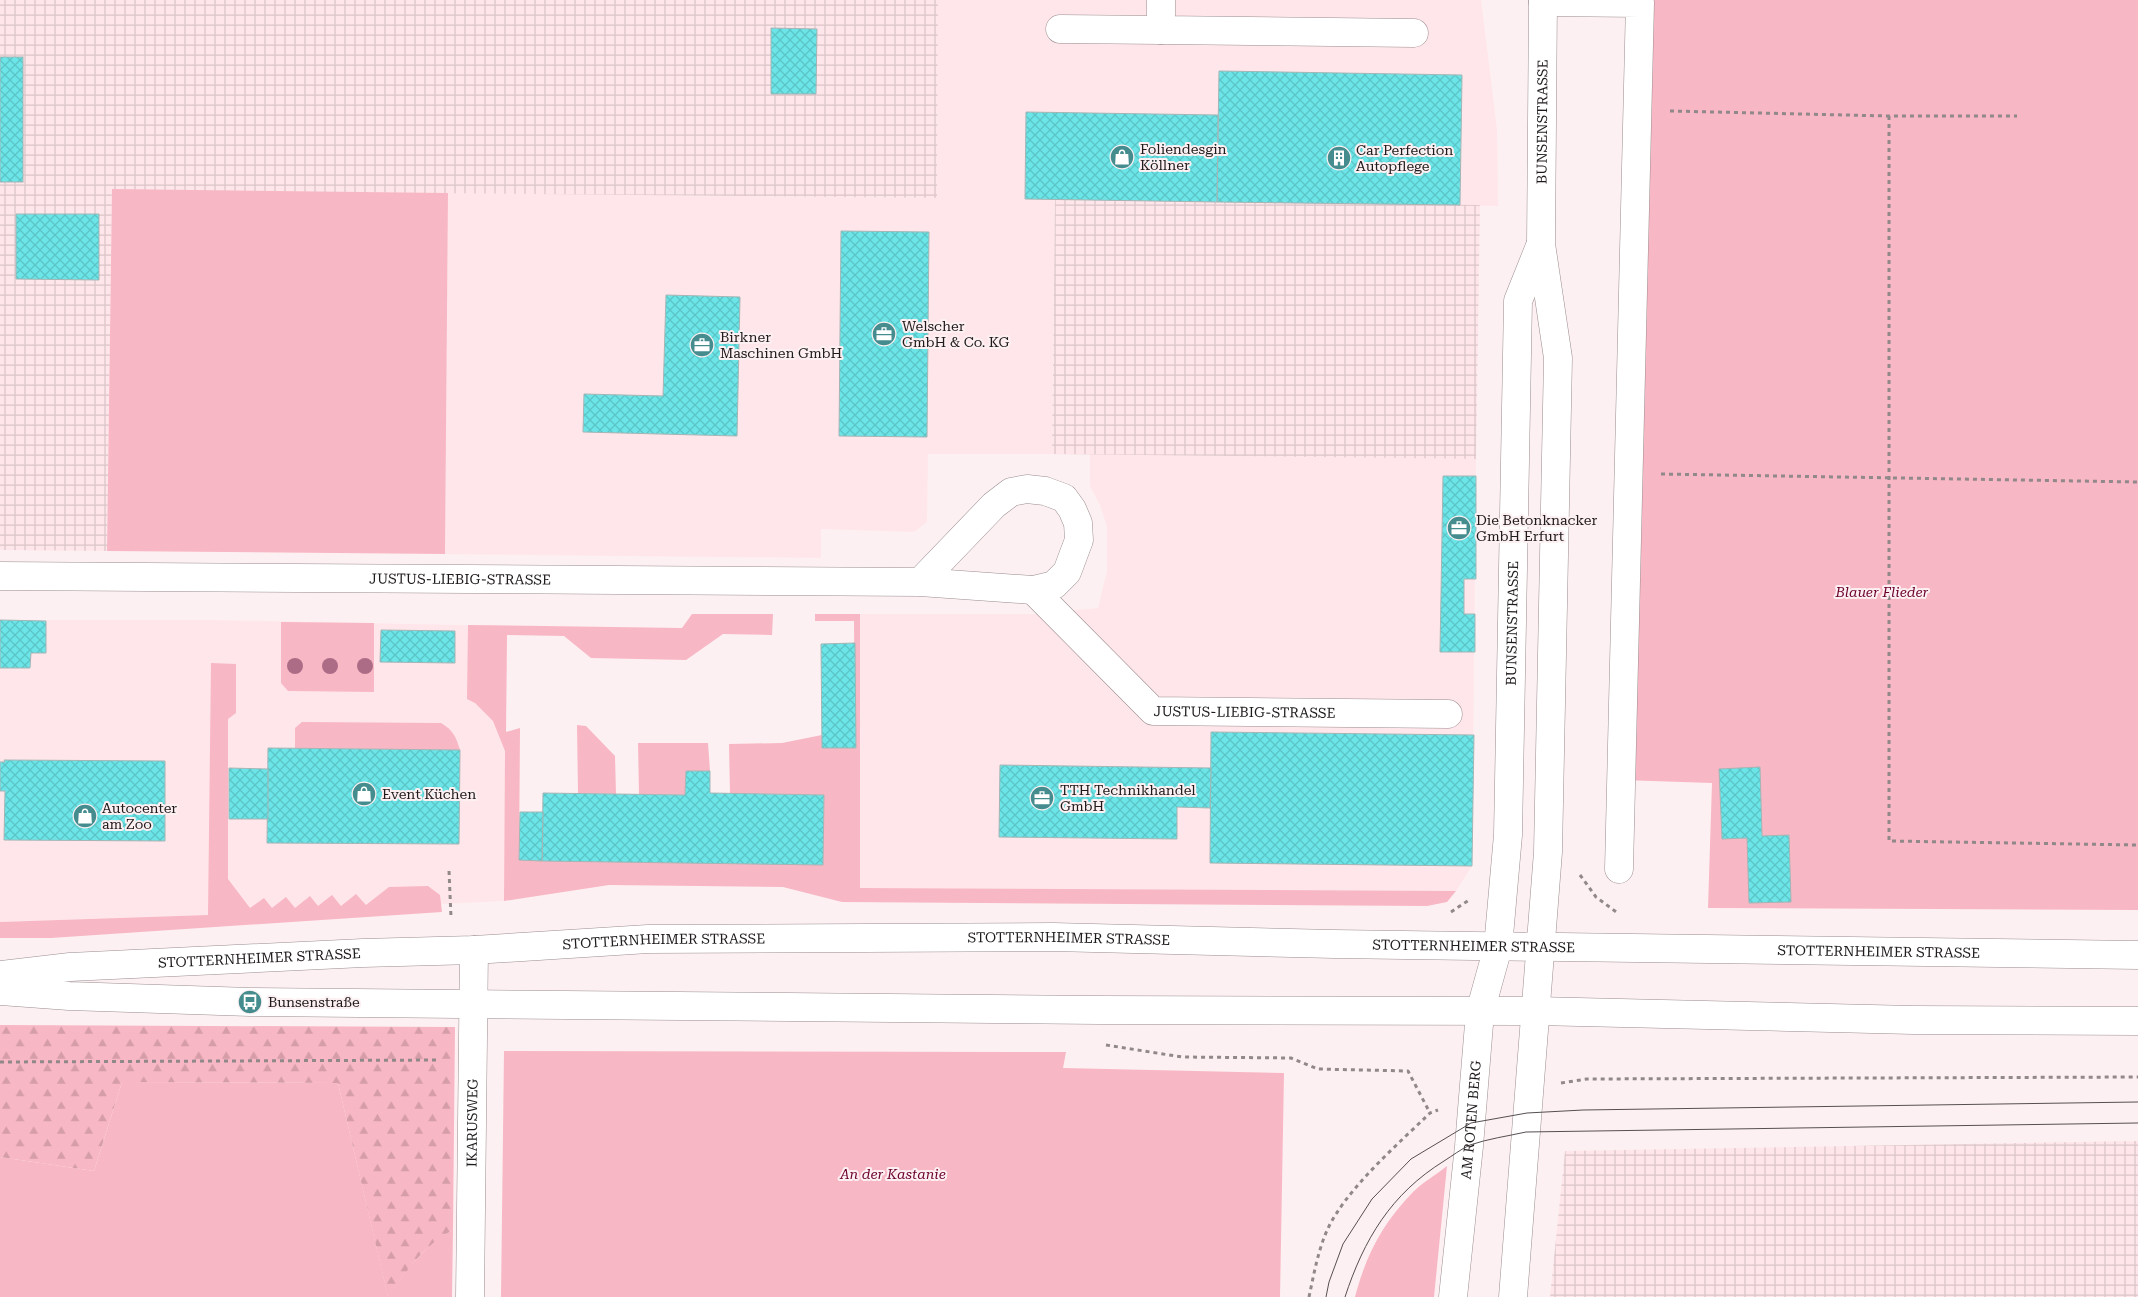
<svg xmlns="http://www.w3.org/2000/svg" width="2138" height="1297" font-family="'Roboto Serif',serif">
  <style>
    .built { fill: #ffe6ea }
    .industrial { fill: url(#industrial-grid) }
    .green { fill: #f8b7c4 }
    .forest { fill: url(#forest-firs) }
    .building { fill: url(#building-cross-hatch); stroke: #a5b5b5 }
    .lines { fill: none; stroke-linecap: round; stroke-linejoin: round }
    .minor-casing { stroke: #9b8d8f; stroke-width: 29 }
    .major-casing { stroke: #9b8d8f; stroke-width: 29 }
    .path { stroke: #91888a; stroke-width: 3; stroke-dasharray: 4 4; stroke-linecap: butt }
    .minor { stroke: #fff; stroke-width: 28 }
    .major { stroke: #fff; stroke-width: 28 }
    .tram { stroke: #564f50; stroke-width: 1 }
    .tree { fill: #ad6c86 }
    .labels { text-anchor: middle; stroke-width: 4; stroke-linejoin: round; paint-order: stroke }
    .street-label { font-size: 14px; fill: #1f1a1b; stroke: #fdf0f2 }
    .poi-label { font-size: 14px; fill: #1f1a1b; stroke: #fdf0f2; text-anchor: start }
    .park-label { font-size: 14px; font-style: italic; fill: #6c002d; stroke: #fdf0f2 }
  </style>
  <defs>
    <pattern id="industrial-grid" width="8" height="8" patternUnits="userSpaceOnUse" patternTransform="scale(1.25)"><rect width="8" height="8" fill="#ffe6ea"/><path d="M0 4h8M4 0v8" fill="none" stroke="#dac5c8"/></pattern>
    <pattern id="forest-firs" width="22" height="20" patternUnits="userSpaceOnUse" patternTransform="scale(1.25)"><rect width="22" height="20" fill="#f8b7c4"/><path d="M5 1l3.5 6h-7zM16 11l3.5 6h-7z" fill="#d49da8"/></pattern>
    <pattern id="building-cross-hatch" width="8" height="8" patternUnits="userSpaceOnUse" patternTransform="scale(1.25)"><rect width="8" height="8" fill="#6be5e8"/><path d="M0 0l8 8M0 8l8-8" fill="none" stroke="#5cc4c6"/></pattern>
  </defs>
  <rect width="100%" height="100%" fill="#fdf0f2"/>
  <g class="built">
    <path d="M938,0H1481L1497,129L1498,206L1055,199L1052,454H928L927,522L914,532L821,529V558L445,554L448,193L937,198Z"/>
    <path d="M1090,454L1476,459L1472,866L1456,891L860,888V614H1036L1098,608L1107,571V527L1100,505L1090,486Z"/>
    <path d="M0,620H212L507,626L504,901L208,915L0,922Z"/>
  </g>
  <g class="industrial">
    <path d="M0,0H938L937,198L112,190L107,551L0,550Z"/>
    <path d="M1055,199L1480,205L1476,459L1052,454Z"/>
    <path d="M2138,1141V1297H1550L1565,1151Z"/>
  </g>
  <g class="green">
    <path d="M1639,0H2138V910L1708,908L1712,783L1622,780Z"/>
    <path d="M112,189L448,193L445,554L107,551Z"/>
    <path d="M692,614H773L772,635L723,634L686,660L591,658L564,636L507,635L506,732L520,728L519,860L823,865L824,795L730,794L729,744L782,743L822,735V748H855L854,621H815V614H860V888L1456,891L1447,902L1427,906L842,902L783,887L609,885L504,901L505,751L493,721L475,703L467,699L468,625L682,628Z"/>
    <path d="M281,622L374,623V692L288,691L281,683Z"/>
    <path d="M211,663L236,664V713L228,719V879L250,908L264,898L272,908L286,897L295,908L310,896L318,906L332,895L341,906L356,894L366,905L389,887L428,886L440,895L442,912L51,938H0V922L208,915Z"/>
    <path d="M302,722L441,723C453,730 456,737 460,750L295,748V728Z"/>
    <path d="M577,725L586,726L615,756L616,794L578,793Z"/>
    <path d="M638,743H708L710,771H686L685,795L639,794Z"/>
    <path d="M504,1051L1066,1052L1063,1068L1284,1073L1280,1297H501Z"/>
    <path d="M122,1082L338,1083L388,1296L410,1266L436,1239L453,1230L452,1297H0V1157L94,1171Z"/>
    <path d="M1447,1166L1434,1297H1355C1366,1255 1382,1224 1413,1192C1423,1182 1436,1175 1447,1166Z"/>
  </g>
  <path class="forest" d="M0,1025L455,1027L453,1230C424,1245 407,1270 388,1297L338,1083L122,1082L94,1171L0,1157Z"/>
  <g class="building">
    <path d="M771,28L817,29L816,94H771Z"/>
    <rect x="0" y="57" width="23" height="125"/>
    <path d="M1219,71L1462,75L1460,205L1217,202Z"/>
    <path d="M1026,112L1218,115L1217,202L1025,199Z"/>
    <path d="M16,214H99V280L16,279Z"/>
    <path d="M841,231L929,232L927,437L839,436Z"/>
    <path d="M666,295L740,297L737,436L583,432L584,394L663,396Z"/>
    <path d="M1443,476H1476V579H1464V614H1475V652H1440Z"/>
    <path d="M0,620L46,621V653H31L30,668H0Z"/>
    <path d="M381,630L455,631V663L380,662Z"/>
    <path d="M855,643L856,748H822L821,644Z"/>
    <path d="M1211,732L1474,735L1472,866L1210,863Z"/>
    <path d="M268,748L460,750L459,844L267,843Z"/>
    <path d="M4,760L165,761V841L4,840L5,791H0V762H5Z"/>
    <path d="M1000,765L1211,768L1210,808L1177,807V839L999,837Z"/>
    <path d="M1760,767L1762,836L1789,835L1791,902L1749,903L1747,838L1722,839L1719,769Z"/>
    <path d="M229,768L268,769V819H229Z"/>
    <path d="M686,771H710V793L824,795L823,865L542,861L543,793L685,795Z"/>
    <path d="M520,812H543L542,861L519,860Z"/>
  </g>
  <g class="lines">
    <g class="minor-casing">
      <g id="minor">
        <path d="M1161,0V30L1414,33"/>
        <path d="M1543,2L1640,3L1619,869"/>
        <path d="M1060,29L1161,30"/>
        <path id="s1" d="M0,576L920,582L1033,590L1054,585L1067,572L1079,540L1078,523L1072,509L1064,498L1045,491L1027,489L1011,492L994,505L920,582"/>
        <path id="s2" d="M1033,590L1153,711L1448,714"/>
        <path id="s3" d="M470,1297L474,950"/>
      </g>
    </g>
    <g class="major-casing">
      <g id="major">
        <path id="s4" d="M0,975L70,967L363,953L474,950L648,939L1053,937L1334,944L2138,955"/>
        <path d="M0,991L69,996L250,1002L1099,1010L1536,1011L1913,1020L2138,1021"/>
        <path id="s5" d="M1453,1297L1469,1146L1480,1012L1498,947L1508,835L1518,301L1540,246"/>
        <path id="s6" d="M1513,1297L1548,852L1558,358L1541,244L1543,0"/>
      </g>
    </g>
    <g class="path">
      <path d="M1670,111L1889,116H2017"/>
      <path d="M1889,116V841L2138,845"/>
      <path d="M1661,474L2138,482"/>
      <path d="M449,871L451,917"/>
      <path d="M1580,875L1596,897L1619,914"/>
      <path d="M1451,912L1469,900"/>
      <path d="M1106,1045L1182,1057L1291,1058L1318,1069L1408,1071L1430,1113"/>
      <path d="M0,1062L440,1060"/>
      <path d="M1561,1083L1587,1079L2138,1077"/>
      <path d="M1309,1297C1315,1269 1320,1238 1336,1214C1359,1178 1399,1143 1430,1113L1438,1110"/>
    </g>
    <use href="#minor" class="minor"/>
    <use href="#major" class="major"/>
    <g class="tram">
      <path d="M1326,1297L1329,1282L1343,1244L1372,1199L1411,1159L1471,1123L1527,1113L1583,1110L2138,1102"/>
      <path d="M1345,1297C1364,1239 1391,1194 1444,1161C1452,1156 1461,1149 1470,1145C1487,1139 1508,1136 1526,1132L2138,1123"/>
    </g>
  </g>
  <g class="tree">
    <circle cx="295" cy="666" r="8"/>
    <circle cx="330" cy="666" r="8"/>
    <circle cx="365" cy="666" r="8"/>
  </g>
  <defs>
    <g id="shop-disc" transform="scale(1.25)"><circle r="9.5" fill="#448c8e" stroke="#fdf0f2"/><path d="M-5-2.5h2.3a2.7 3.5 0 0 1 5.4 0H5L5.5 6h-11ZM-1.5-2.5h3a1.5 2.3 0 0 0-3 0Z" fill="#fff"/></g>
    <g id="building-disc" transform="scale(1.25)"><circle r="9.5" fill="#448c8e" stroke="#fdf0f2"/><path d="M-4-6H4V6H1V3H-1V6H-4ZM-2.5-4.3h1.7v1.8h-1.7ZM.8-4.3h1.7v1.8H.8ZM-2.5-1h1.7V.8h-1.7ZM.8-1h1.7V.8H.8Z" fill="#fff"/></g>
    <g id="office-disc" transform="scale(1.25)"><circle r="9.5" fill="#448c8e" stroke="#fdf0f2"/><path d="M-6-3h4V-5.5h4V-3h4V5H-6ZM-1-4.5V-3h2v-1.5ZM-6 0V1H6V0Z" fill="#fff"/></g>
    <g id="bus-disc" transform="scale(1.25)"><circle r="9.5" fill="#448c8e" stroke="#fdf0f2"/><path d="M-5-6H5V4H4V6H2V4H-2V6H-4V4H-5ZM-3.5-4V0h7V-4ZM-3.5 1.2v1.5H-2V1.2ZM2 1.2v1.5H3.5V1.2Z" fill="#fff"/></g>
  </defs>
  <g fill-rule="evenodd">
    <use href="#shop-disc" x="1122" y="157"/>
    <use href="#building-disc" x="1339" y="158"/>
    <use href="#office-disc" x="884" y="334"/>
    <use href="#office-disc" x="702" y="345"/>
    <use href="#office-disc" x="1459" y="528"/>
    <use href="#shop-disc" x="364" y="794"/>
    <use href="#office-disc" x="1042" y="798"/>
    <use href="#shop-disc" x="85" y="816"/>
    <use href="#bus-disc" x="250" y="1002"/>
  </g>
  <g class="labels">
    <g class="street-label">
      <text dy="5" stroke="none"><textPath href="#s6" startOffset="1178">BUNSENSTRASSE</textPath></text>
      <text dy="5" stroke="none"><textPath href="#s1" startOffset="460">JUSTUS-LIEBIG-STRASSE</textPath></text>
      <text dy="5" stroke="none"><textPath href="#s5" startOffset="678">BUNSENSTRASSE</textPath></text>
      <text dy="5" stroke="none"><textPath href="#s2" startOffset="262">JUSTUS-LIEBIG-STRASSE</textPath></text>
      <text dy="5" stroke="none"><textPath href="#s4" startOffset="1070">STOTTERNHEIMER STRASSE</textPath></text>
      <text dy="5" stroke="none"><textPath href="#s4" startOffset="665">STOTTERNHEIMER STRASSE</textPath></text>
      <text dy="5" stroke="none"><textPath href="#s4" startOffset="1475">STOTTERNHEIMER STRASSE</textPath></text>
      <text dy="5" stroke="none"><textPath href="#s4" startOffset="1880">STOTTERNHEIMER STRASSE</textPath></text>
      <text dy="5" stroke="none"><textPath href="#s4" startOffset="260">STOTTERNHEIMER STRASSE</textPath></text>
      <text dy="5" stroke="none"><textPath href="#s5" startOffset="178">AM ROTEN BERG</textPath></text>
      <text dy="5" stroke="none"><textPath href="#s3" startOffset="174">IKARUSWEG</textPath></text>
    </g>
    <g class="poi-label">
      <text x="1140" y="154">Foliendesgin<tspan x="1140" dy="16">Köllner</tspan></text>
      <text x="1356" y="155">Car Perfection<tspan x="1356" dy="16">Autopflege</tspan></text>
      <text x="902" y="331">Welscher<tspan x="902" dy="16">GmbH &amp; Co. KG</tspan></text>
      <text x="720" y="342">Birkner<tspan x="720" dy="16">Maschinen GmbH</tspan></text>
      <text x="1476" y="525">Die Betonknacker<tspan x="1476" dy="16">GmbH Erfurt</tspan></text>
      <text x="1060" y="795">TTH Technikhandel<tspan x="1060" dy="16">GmbH</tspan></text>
      <text x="382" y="799">Event Küchen</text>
      <text x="102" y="813">Autocenter<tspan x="102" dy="16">am Zoo</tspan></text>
      <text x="268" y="1007">Bunsenstraße</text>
    </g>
    <g class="park-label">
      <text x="1882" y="597">Blauer Flieder</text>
      <text x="893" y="1179">An der Kastanie</text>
    </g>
  </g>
</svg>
